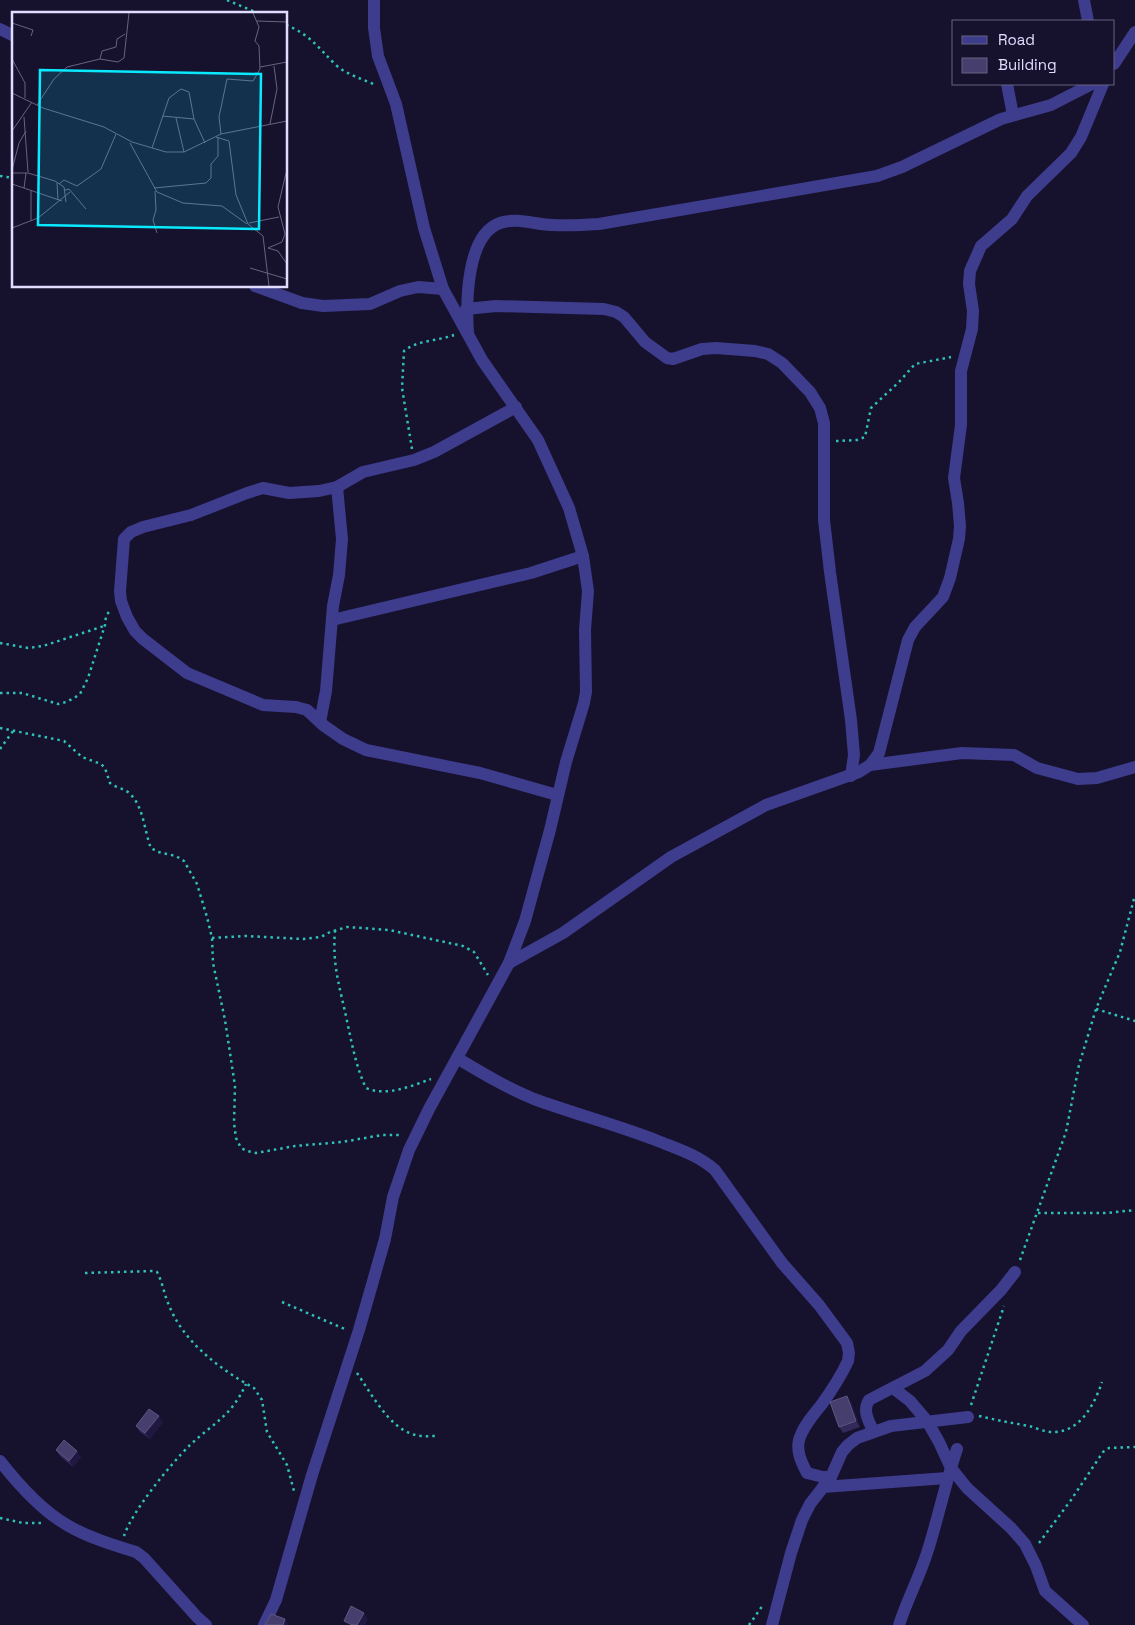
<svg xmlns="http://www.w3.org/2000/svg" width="1135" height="1625" font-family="'Space Grotesk',sans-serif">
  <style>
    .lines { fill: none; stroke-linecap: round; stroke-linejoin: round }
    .path { stroke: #2fc1b6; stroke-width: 2.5; stroke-dasharray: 2.5 4; stroke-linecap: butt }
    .minor { stroke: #3e3c8c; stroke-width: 12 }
    .tertiary { stroke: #3e3c8c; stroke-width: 12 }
    .wall { fill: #332a5a }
    .shaded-wall { fill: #201841 }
    .building { fill: #463e6c; stroke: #5e5783 }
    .inset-road { fill: none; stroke: #676381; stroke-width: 1 }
    .view { fill: #09eaff; fill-opacity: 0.15; stroke: #09eaff; stroke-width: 2.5 }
    .inset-edge { fill: none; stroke: #e1ddff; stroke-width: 2.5 }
  </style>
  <rect width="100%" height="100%" fill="#16112d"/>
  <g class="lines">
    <g class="path">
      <path d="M227,0L260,14"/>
      <path d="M286,25C311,35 319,49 337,66C348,75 362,79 376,85"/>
      <path d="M0,176L14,178"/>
      <path d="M836,441L857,440L865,437L871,408L899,382L915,364L951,357"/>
      <path d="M412,449L402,388L404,351C417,340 438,341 454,335"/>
      <path d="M0,643L28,648L43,646L104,626"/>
      <path d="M0,693H22L58,704L66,702L74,698L80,694L88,678L105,625L106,616L111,609"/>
      <path d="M0,728L64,741L82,757L101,764L105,768L110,783C115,787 122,788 128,792C144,805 144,831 151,848L158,852L176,856L184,861L197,884L207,917L212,938L213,963L225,1020L235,1086L234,1123L236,1138L241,1148L247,1151L256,1153L295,1146L342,1142L382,1135H402"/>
      <path d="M0,749L13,731"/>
      <path d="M335,930C332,966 340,987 347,1021C352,1044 356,1067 366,1088C387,1097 411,1086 431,1079"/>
      <path d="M212,938L246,936L303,939L321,937L330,932L347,927L389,930L463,946L474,952L488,975"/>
      <path d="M1096,1009L1135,1021"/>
      <path d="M1038,1213H1107L1135,1210"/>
      <path d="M1020,1260L1066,1132L1079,1065L1096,1009L1120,952L1135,895"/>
      <path d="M85,1273L154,1271L157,1272C163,1283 164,1295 169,1305C183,1342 221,1370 254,1388L262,1400L267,1432L287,1465L294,1491"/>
      <path d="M282,1302L347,1330"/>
      <path d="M357,1373C371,1393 388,1426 412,1434C420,1437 428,1436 436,1436"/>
      <path d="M971,1405L1004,1306"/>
      <path d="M979,1416C996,1420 1012,1423 1029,1426C1037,1428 1046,1433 1055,1432C1081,1431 1095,1403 1102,1382"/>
      <path d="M0,1518L23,1523H41"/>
      <path d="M124,1536C132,1511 170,1465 189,1446C213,1423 231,1417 246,1384"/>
      <path d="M1039,1543L1071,1500L1103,1452L1109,1448L1135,1447"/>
      <path d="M749,1625L763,1605"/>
    </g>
    <g class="minor">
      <path d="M1084,0L1088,21"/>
      <path d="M0,29L14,36"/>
      <path d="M1114,64L1135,32"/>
      <path d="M1007,84L1013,115"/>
      <path d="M255,286L302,303L323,306L370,304L400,291L418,287L443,289"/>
      <path d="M466,309L496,306L604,309L616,312L624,317L645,342L667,358L673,359L702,349L716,348L755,351L768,354L782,363L810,392L820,408L824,423V520L830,572L851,720L854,755L851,776"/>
      <path d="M468,333C466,303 466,235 500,223C516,217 537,225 553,225C568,226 584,225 599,224L877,176L902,167L1001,119L1051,105L1092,84"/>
      <path d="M516,407L434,452L414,460L363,472L337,487L319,491L289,493L263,488L247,493L191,515L143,527L131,532L124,539L120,591L121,601L127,617L135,631L143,639L187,673L263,705L296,707L307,710L323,725L343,739L366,750L480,773L557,795"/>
      <path d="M332,620L531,573L583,556"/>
      <path d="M320,722L326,691L333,606L339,575L342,539L337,487"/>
      <path d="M870,765L962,753L1014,755L1037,768L1078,779L1097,778L1135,767"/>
      <path d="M509,963L563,933L671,857L766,805L859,772L870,765L879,753L908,640L915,627L943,597L950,578L959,539L960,526L958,503L954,478L961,425V371L972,329L973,311L969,284L970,271L981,246L1012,219L1027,196L1071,153L1081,137L1103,84"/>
      <path d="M457,1058C482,1073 507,1088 534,1099C575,1114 617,1125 658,1141C678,1149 698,1155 715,1170L782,1263L819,1305L847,1343L849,1353L848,1361C841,1376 832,1390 822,1404C814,1414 803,1426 799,1440C796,1452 802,1463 807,1473L823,1477H831"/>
      <path d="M893,1388L910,1401L927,1421L939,1442L951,1468L967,1488L1011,1528L1025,1544L1036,1566L1045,1591L1083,1625"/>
      <path d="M873,1431C869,1421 862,1411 869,1400L925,1371L948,1350L961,1331L1001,1290L1015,1272"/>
      <path d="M0,1461C18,1484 41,1510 67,1525C87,1537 113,1545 136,1552L144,1558L197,1617L206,1625"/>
      <path d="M823,1487L947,1478"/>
      <path d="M772,1625L791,1553L802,1520L810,1504L831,1477L842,1452L848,1445L857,1438L891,1426L968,1417"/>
      <path d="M899,1625C907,1600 919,1578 927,1553C938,1519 945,1484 957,1449"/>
    </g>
    <path class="tertiary" d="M264,1625L276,1600L312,1475L359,1330L385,1239L393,1197L409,1150L429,1109L509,963L525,921L550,830L566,762L584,703L586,692L585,630L588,591L583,556L569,508L538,440L482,360L443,289L424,228L396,104L378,56L374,28V0"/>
  </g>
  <g class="wall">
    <path d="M851,1402L860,1427L843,1433L839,1427Z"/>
    <path d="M163,1422L150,1439L140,1432L136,1426Z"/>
    <path d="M56,1450L81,1457L73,1467L60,1456Z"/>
  </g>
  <g class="shaded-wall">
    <path d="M847,1396L851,1402L860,1427L856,1421Z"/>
    <path d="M159,1416L163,1422L150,1439L145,1433Z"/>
    <path d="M77,1451L81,1457L73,1467L69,1461Z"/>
    <path d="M364,1613L368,1619L365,1625H357Z"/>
    <path d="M285,1619L289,1625H283Z"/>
  </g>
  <g class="building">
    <path d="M847,1396L856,1421L839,1427L830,1402Z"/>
    <path d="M149,1409L159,1416L145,1433L136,1426Z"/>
    <path d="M64,1440L77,1451L69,1461L56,1450Z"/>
    <path d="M351,1606L364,1613L357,1625H352L344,1621Z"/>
    <path d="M271,1614L285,1619L283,1625H265Z"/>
  </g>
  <g transform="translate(12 12)">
    <rect width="275" height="275" fill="#16112d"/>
    <path class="inset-road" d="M245,9L275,10M0,11L21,18L19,24M0,47L13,71V86M88,47L90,39L104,35L105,27L113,22M248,55L275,50M0,81L31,96L92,115L120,130L154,140H172L209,122L275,109M25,93L42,67L55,55L88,47L106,50L112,46L117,1M150,104L182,107M12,105L16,160M164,106L172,140M258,112L265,77L262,54M0,119L20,90M209,122L207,105L215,67L241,69L248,57L247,34L243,29L247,15L241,1M204,125L217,129L224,183L236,212L251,224L257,274M118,131L145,180L171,191L210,194L235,212M140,136L157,86L169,77L177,80L182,107L193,131M0,158L7,131L14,119M0,161H16L43,169L52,175L54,190M45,171L46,188M0,172L50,189M47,172L52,168L65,174L89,157L104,122M12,176L14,161M142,176L194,171L199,166V152L206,144V125M53,178L57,177L74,197M143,179L144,198L141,208L145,221M19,209V178M237,211L267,205M0,216L26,206L58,180M256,236L270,230L273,222L266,195L274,161M256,236L266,239L275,252M238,256L275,267"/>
    <path class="view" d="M28,58L249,62L247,217L26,213Z"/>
    <rect width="275" height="275" class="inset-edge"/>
  </g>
  <rect x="952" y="20" width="162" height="65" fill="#16112d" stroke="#676381"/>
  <rect x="962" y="36" width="25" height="8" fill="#3e3c8c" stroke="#676381"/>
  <text x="998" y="45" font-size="15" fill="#e1ddff">Road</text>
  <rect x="962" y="58" width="25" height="15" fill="#463e6c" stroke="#676381"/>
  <text x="998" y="70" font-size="15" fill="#e1ddff">Building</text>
</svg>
